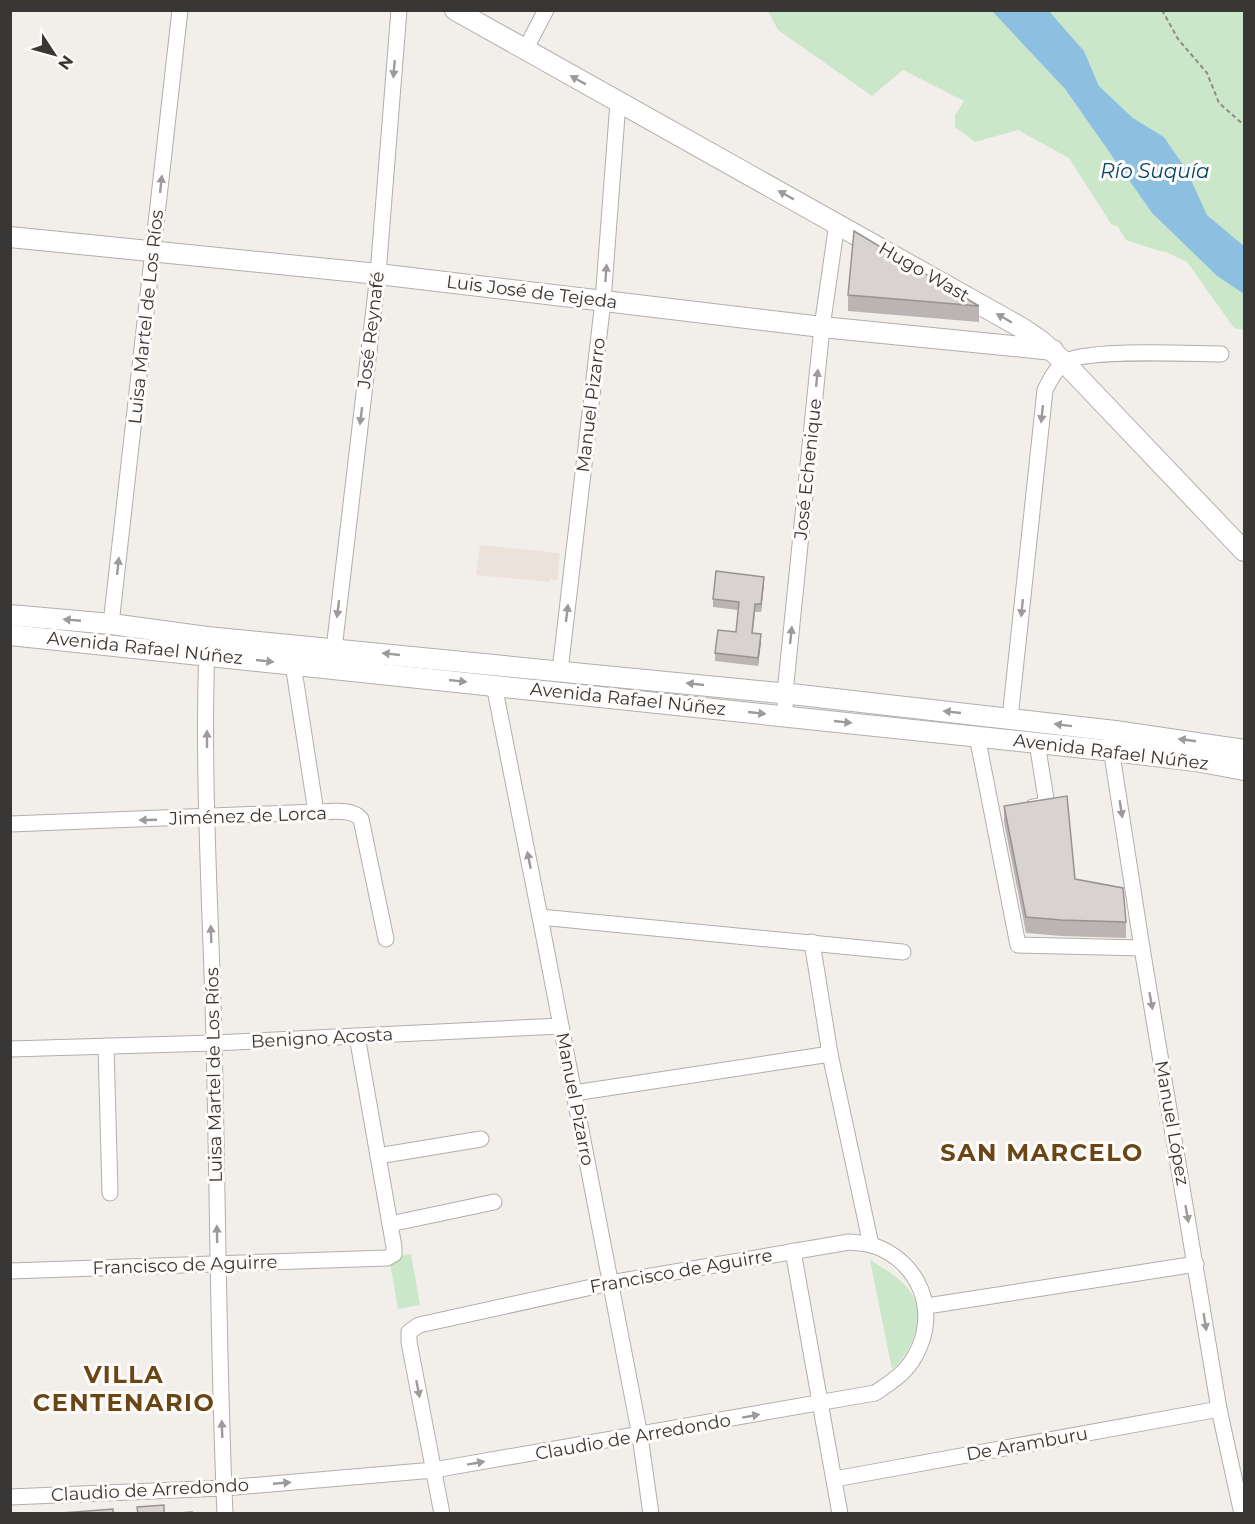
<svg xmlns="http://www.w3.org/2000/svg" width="1255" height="1524" font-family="Montserrat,sans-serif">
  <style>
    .built { fill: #ece2da }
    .green { fill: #cbe7c9 }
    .water { fill: #8dc0e0 }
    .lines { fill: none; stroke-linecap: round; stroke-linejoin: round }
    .minor-casing { stroke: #b2aeab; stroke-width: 17 }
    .major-casing { stroke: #b2aeab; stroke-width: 22 }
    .path { stroke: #8d8a88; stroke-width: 2; stroke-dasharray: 4.5 3; stroke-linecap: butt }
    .minor { stroke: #fff; stroke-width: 15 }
    .major { stroke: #fff; stroke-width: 20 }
    .wall { fill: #bab5b4 }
    .shaded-wall { fill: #979392 }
    .building { fill: #d8d2d1; stroke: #979392; stroke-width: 1.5 }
    .oneway { fill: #9c9b9a }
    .labels { text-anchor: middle; stroke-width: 6; stroke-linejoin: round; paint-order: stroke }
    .street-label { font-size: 18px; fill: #393736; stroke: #fefcfa }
    .water-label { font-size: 20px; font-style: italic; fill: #034666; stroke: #fefcfa }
    .district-label { font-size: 24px; font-weight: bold; letter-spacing: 1.5px; fill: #6a4615; stroke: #fefcfa }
  </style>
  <rect width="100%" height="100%" fill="#f2efeb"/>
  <path class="built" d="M480,545L560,553L557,580L550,579L549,582L476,575Z"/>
  <g class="green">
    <path d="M768,11H992L1065,89L1152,213L1217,276L1244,294V330L1234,328L1187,262L1164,251L1163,252L1126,240L1118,227L1111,224L1069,158L1018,130L975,142L955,127V115L964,101L903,70L872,96L778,30Z"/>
    <path d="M1049,11H1244V246L1207,215L1186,169L1164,137L1133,118L1099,86L1084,51Z"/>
    <path d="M411,1254L420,1305L398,1309L389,1257Z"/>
    <path d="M870,1260C903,1279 930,1299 913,1339C908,1351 902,1361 892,1369Z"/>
  </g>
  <path class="water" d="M992,11H1049L1084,51L1099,86L1133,118L1164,137L1186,169L1207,215L1244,246V294L1217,276L1152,213L1065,89Z"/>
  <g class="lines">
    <g class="minor-casing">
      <g id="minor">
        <path d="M525,50L546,10"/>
        <path d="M111,624L180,10"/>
        <path d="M207,647C202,778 211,910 214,1042C218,1199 218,1356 225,1514"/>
        <path d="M334,649L378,274L399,10"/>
        <path d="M293,664L316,812"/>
        <path d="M560,671L603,301L618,102"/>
        <path d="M494,685L540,917L640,1436L651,1514"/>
        <path d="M785,715V693L822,327L837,223"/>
        <path d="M1010,718L1045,390C1050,380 1055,370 1063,363C1082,348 1192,354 1221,354"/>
        <path d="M977,736L1018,945L1142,948"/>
        <path d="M1114,742L1113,761L1142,948L1219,1409L1242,1514"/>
        <path d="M1033,807L1047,805L1037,743"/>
        <path d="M10,824L316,812C330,812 352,808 361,819L386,939"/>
        <path d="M540,917L903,952"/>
        <path d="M812,942L830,1054L871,1245"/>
        <path d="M106,1046L110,1193"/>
        <path d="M10,1049L214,1043L561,1026"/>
        <path d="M574,1093L830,1054"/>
        <path d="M378,1156L481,1139"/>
        <path d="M390,1224L494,1202"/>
        <path d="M793,1251L840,1514"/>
        <path d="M10,1271L387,1258L394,1254V1247L357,1036"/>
        <path d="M927,1306L1196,1264"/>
        <path d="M835,1479L1219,1409"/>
        <path d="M10,1497L224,1488L434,1470L875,1393C890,1383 906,1373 915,1356C940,1312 920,1261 872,1245C865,1243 857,1243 849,1242L610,1283L419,1325L409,1332V1342L442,1514"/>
      </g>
    </g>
    <g class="major-casing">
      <g id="major">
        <path d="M455,10L1022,328L1041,341L1064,362L1244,551"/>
        <path d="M10,237L378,274L822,327L1053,350"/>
        <path d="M10,615L111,624L207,637L800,695L1115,731L1244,750"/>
        <path d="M10,635L1113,751L1196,761L1244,770"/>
      </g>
    </g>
    <path class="path" d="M1162,10L1178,39L1207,73L1219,103L1244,125"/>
    <use href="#minor" class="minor"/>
    <use href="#major" class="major"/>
  </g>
  <g class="wall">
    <path d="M848,295L979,306V322L848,311Z"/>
    <path d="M764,584L761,612H755L753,633L761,642L758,666L715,661V653L736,632L738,610L713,607V599Z"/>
    <path d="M1004,806L1075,879L1126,922V938L1061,936L1026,933L1004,822Z"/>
  </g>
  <g class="shaded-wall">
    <path d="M764,577V584L761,612V604Z"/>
    <path d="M761,634V642L758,666V658Z"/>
  </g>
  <g class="building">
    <path d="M854,231L979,306L848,295Z"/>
    <path d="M716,571L764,577L761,604H755L752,633L761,634L758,658L715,653L718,630L736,632L739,602L713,599Z"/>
    <path d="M1067,796L1075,879L1123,888L1126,922L1061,920L1026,917L1004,806Z"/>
    <path d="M164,1505V1514H138L137,1507Z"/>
    <path d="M113,1509V1514H62V1513Z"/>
    <path d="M192,1512V1514H164Z"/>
  </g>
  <defs><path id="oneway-solid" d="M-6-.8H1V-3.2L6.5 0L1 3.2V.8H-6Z" transform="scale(1.5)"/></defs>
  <g class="oneway">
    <use href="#oneway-solid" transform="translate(394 69) rotate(95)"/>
    <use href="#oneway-solid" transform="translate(578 80) rotate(-151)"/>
    <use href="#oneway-solid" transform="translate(161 184) rotate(-84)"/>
    <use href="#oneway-solid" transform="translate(786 195) rotate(-151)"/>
    <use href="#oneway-solid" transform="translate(606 273) rotate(-86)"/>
    <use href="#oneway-solid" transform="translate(1004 318) rotate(-150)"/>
    <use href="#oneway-solid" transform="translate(817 378) rotate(-84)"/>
    <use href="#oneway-solid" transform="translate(1042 414) rotate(96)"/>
    <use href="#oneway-solid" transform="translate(361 416) rotate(97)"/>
    <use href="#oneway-solid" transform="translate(118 566) rotate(-84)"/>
    <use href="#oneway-solid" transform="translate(1022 608) rotate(96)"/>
    <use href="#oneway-solid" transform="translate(338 609) rotate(97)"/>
    <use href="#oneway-solid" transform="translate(567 613) rotate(-83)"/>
    <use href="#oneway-solid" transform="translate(72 620) rotate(-175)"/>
    <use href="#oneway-solid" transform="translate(791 635) rotate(-84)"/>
    <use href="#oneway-solid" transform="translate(391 654) rotate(-174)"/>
    <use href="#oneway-solid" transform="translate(265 661) rotate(6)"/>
    <use href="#oneway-solid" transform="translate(458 681) rotate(6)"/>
    <use href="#oneway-solid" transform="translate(695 684) rotate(-174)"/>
    <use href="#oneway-solid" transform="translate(952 712) rotate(-174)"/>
    <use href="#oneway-solid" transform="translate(757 713) rotate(6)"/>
    <use href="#oneway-solid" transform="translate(843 722) rotate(6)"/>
    <use href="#oneway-solid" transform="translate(1063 725) rotate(-173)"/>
    <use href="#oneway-solid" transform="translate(207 739) rotate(-90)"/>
    <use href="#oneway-solid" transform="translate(1187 740) rotate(-172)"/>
    <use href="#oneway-solid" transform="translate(1121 809) rotate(81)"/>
    <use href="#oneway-solid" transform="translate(148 820) rotate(178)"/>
    <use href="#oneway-solid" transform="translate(529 860) rotate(-101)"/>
    <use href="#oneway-solid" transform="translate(211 934) rotate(-92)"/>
    <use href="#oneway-solid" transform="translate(1151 1001) rotate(80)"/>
    <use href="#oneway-solid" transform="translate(1187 1214) rotate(80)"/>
    <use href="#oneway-solid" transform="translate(217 1234) rotate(-91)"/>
    <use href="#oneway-solid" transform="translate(1205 1322) rotate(81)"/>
    <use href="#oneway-solid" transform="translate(418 1389) rotate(79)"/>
    <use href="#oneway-solid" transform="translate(751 1416) rotate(-10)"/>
    <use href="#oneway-solid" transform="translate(222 1429) rotate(-92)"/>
    <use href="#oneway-solid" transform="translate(476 1463) rotate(-10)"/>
    <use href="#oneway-solid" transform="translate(282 1483) rotate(-5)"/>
  </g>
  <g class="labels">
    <g class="street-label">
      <text transform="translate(924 272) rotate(30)" y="6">Hugo Wast</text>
      <text transform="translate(532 292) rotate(7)" y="6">Luis José de Tejeda</text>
      <text transform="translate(146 317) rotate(-84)" y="6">Luisa Martel de Los Ríos</text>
      <text transform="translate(371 330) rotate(-83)" y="6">José Reynafé</text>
      <text transform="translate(591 405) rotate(-83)" y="6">Manuel Pizarro</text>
      <text transform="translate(808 469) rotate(-84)" y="6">José Echenique</text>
      <text transform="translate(145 648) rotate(6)" y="6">Avenida Rafael Núñez</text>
      <text transform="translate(628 699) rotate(6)" y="6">Avenida Rafael Núñez</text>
      <text transform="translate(1111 752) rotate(7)" y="6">Avenida Rafael Núñez</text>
      <text transform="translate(248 816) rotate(-2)" y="6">Jiménez de Lorca</text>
      <text transform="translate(322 1038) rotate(-3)" y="6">Benigno Acosta</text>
      <text transform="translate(214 1075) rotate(-91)" y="6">Luisa Martel de Los Ríos</text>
      <text transform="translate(575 1099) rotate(79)" y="6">Manuel Pizarro</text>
      <text transform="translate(1172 1123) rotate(80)" y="6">Manuel López</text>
      <text transform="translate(185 1265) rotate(-2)" y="6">Francisco de Aguirre</text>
      <text transform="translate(681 1271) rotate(-10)" y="6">Francisco de Aguirre</text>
      <text transform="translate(633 1437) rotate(-10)" y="6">Claudio de Arredondo</text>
      <text transform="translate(1027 1444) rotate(-10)" y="6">De Aramburu</text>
      <text transform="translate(150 1490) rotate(-3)" y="6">Claudio de Arredondo</text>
    </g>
    <g class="water-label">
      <text x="1155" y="178">Río Suquía</text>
    </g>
    <g class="district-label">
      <text x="1042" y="1161">SAN MARCELO</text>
      <text x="124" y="1383">VILLA<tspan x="124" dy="28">CENTENARIO</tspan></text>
    </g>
  </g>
  <rect width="1255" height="1524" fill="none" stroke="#393736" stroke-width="24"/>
  <g transform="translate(54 54) rotate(126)" stroke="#fefcfa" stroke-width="4.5" paint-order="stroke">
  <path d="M0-4.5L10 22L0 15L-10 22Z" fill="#393736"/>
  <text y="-9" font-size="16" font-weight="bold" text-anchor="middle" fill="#393736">N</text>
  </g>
</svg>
